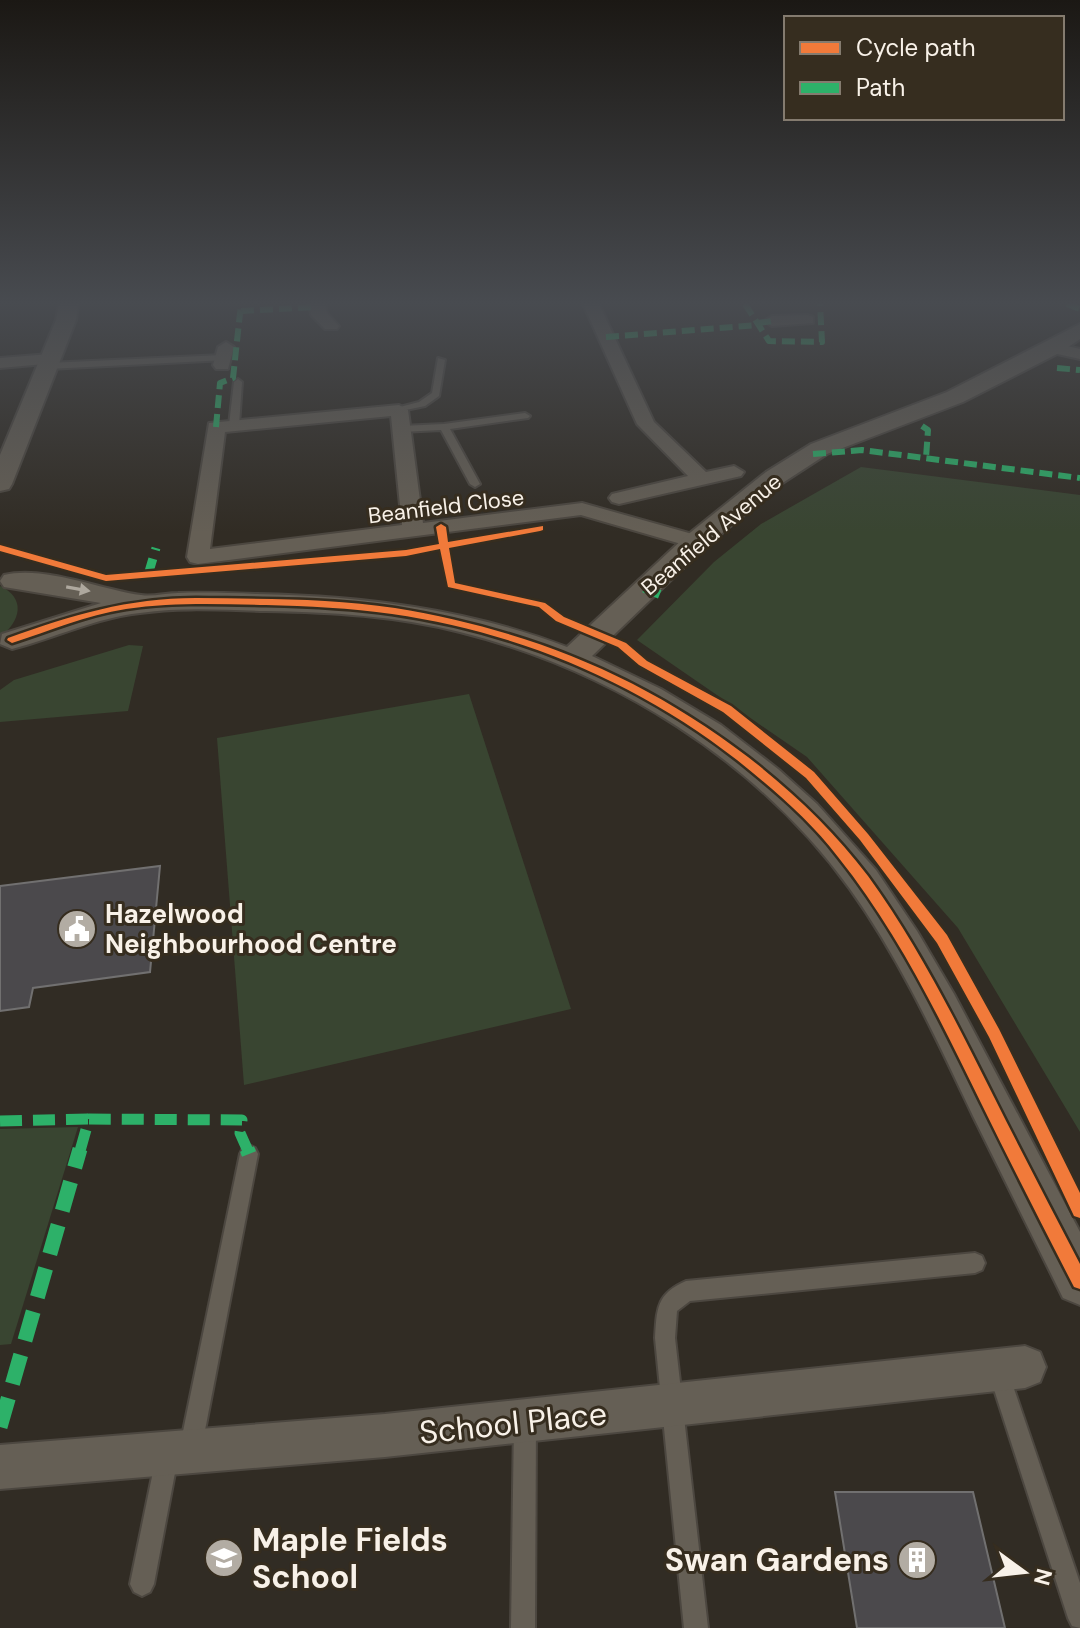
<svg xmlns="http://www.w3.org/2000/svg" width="1080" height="1628" font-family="'DM Sans',sans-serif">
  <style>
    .green { fill: #394531 }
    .building { fill: #4b494c; stroke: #717070; stroke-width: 2 }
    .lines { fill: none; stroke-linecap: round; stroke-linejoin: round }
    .service-casing { stroke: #4c4740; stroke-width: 4 }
    .minor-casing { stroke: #4c4740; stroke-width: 4 }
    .tertiary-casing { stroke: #4c4740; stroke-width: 4 }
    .service { fill: #655f55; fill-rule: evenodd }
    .minor { fill: #655f55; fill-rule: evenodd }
    .tertiary { fill: #655f55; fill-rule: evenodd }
    .quiet-far3 { stroke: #2db169; stroke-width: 6; stroke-dasharray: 13 6; stroke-linecap: butt }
    .quiet-far2 { stroke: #2db169; stroke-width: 9; stroke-dasharray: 17 9; stroke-linecap: butt }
    .quiet-far1 { stroke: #2db169; stroke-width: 11; stroke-dasharray: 22 11; stroke-linecap: butt }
    .quiet { stroke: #2db169; stroke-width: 15; stroke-dasharray: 30 15; stroke-linecap: butt }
    .cycleway-casing { stroke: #362d1f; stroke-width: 5 }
    .cycleway { fill: #f17a3a; fill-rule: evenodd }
    .oneway { fill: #aea89e }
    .labels { text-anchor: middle; stroke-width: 6; stroke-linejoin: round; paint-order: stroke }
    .far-street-label { font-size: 22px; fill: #f8f1e8; stroke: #362d1f }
    .poi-label { font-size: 26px; font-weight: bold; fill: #f8f1e8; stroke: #362d1f; text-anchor: start }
    .near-street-label { font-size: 32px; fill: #f8f1e8; stroke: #362d1f }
    .near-poi-label { font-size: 32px; font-weight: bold; fill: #f8f1e8; stroke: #362d1f; text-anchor: start }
  </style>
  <rect width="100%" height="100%" fill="#312c24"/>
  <g class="green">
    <path d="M861,467L1080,495V1132L958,928L807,757L637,640L714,562L761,524Z"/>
    <path d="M0,586C26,598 21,621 0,637Z"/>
    <path d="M129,645L143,646L128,711L0,722V690L14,680Z"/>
    <path d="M469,694L571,1009L244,1085L217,738Z"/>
    <path d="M78,1127L11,1344L0,1345V1129Z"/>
  </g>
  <g class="building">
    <path d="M160,866L150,972L33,988L29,1007L0,1011V886Z"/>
    <path d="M835,1492H973L1005,1628H857Z"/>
  </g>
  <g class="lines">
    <g class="service-casing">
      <g id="service">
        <path d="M223,355L226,356V360L48,369L44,366L48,363Z"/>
        <path d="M438,358L445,360L439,396L425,406L396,412V408L419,402L432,393Z"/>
        <path d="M238,379L242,382L239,425L234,428L229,425L234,382Z"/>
        <path d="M525,413L530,416L528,418L450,429L480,484L475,487L470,484L441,430L401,432L396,429L401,426L444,424Z"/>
        <path d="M249,1145L255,1148L258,1154L202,1446L199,1454L191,1457L183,1454L180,1446L240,1154L243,1148Z"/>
        <path d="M975,1253L982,1256L985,1263L982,1270L975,1273L690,1301L677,1311L675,1338L708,1628H684L655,1338C657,1309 656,1294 686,1281Z"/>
        <path d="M999,1364L1006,1367L1009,1374L1080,1583V1628L1072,1626L1068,1618L989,1374L992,1367Z"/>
        <path d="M525,1412L533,1415L536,1423L535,1628H511L514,1423L517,1415Z"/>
        <path d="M167,1446L175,1449L178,1457L154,1584L150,1592L142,1596L134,1592L130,1584L156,1457L159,1449Z"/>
      </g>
    </g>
    <g class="minor-casing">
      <g id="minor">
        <path d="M309,304H325L327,313L339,326L337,329H325L311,315Z"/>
        <path d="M583,304H599L654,422L706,472L734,466L744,472L741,476L619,504L612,502L609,498L612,494L688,476L637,424Z"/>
        <path d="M807,315L813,317V323L772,326L764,321L772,316Z"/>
        <path d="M226,342L234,347L228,369H216L213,365L218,347Z"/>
        <path d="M1054,343L1080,349V359L1048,352L1046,348Z"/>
        <path d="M50,354L59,359L56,363L0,368V358Z"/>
        <path d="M399,405L408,410L423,523L582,503L703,537L706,542L695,548L581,515L198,564L190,562L187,557L209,423ZM391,416L402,525L210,549L225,432Z"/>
        <path d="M1025,1346L1040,1352L1046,1367L1040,1382L1025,1388L385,1457L0,1489V1445L385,1414Z"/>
      </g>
    </g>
    <g class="tertiary-casing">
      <g id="tertiary">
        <path d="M59,304H78L76,320L12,484L9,489L0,491V455L56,320Z"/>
        <path d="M1080,324V339L1061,352L963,402L827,454L784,482L704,548L592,656L661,689L721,725L778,769L817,804L876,870L917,931L954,994L1080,1232V1305L1063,1298C1033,1237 1003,1177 973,1116C936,1038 900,959 850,889C757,760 612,670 460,632C396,616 331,612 265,611C224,610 181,607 140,613C95,618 55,638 12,649L0,644L2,634L101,603L4,587L0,581L4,575C44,565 102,590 141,595C152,597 166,593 178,593C204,592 230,593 257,594C363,596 467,609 567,647L686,536L766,472L811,444L947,392Z"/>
      </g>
    </g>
    <use href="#service" class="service"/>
    <use href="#minor" class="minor"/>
    <use href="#tertiary" class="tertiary"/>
    <g class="quiet-far3">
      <path d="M745,304L769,341L822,342L820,304"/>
      <path d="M1067,304L1080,309"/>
      <path d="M241,311L317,307"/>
      <path d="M758,323L772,321"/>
      <path d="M606,337L758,325"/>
      <path d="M1057,368L1080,370"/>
      <path d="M922,426L928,430L926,458"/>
      <path d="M216,427L220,383L233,378L241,304"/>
      <path d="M813,454L862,450L1080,478"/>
    </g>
    <g class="quiet-far2">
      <path d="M148,575L156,548"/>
      <path d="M644,588L666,597"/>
    </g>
    <g class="quiet-far1">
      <path d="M0,1121L89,1119"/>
      <path d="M80,1151L89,1119L242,1120L240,1133L248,1151"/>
    </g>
    <g class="quiet">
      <path d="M247,1149L249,1154"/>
      <path d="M0,1427L80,1149"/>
    </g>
    <g class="cycleway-casing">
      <g id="cycleway">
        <path d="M441,524L446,527L448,542L543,526V530L540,531L449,548L455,583L545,603L564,617L626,643L647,661L731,706L814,772L868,834L947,935L999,1029L1080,1193V1218L1074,1216L989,1037L937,943L860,840L806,778L723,712L639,665L618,647L556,621L539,607L448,587L440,549L406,556L106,581L0,551V545L106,575L406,550L439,544L436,527Z"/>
        <path d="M196,598C262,599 330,598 395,608C528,630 641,675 748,757C793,792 834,831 868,876C918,945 956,1021 994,1097C1022,1153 1051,1208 1080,1264V1289L1074,1287C1043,1227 1012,1166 982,1105C940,1019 898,932 838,857C810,820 773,789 737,760C637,682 518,632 392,614C350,608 308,606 266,605C220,604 172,602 126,609C86,615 50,631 12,643L7,640L8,638C72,615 128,598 196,598Z"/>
      </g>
    </g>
    <use href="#cycleway" class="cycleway"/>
  </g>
  <defs><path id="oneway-solid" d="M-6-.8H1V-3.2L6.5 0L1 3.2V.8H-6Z" transform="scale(2)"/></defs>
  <use class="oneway" href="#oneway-solid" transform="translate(78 589) rotate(10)"/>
  <linearGradient id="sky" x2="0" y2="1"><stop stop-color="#1b1814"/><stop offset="0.57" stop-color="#484b50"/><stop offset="1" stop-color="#484b50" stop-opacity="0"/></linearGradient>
  <rect width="1080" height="532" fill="url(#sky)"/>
  <defs>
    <g id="civic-disc" transform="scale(2)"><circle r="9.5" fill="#b2aca3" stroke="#362d1f"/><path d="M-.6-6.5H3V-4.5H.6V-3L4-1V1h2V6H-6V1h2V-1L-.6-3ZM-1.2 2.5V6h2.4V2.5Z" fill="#fff"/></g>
    <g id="school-disc" transform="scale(2)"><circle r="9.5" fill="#b2aca3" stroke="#362d1f"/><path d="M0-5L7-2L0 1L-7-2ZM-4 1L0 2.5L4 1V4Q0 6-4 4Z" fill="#fff"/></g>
    <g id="building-disc" transform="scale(2)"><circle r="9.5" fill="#b2aca3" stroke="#362d1f"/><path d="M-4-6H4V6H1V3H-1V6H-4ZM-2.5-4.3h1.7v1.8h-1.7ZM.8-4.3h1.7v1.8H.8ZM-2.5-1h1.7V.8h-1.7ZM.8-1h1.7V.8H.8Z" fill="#fff"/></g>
  </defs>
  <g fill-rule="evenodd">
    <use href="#civic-disc" x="77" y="929"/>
    <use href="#school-disc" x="224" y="1558"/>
    <use href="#building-disc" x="917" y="1560"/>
  </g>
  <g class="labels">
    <g class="far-street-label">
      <text transform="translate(446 506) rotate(-7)" y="8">Beanfield Close</text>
      <text transform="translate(711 534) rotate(-40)" y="8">Beanfield Avenue</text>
    </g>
    <g class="poi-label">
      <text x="105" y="923">Hazelwood<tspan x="105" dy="30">Neighbourhood Centre</tspan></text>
    </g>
    <g class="near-street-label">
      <text transform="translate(513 1423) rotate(-6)" y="11">School Place</text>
    </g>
    <g class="near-poi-label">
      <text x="252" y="1551">Maple Fields<tspan x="252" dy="37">School</tspan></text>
      <text x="889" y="1571" text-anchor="end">Swan Gardens</text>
    </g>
  </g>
  <rect x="784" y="16" width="280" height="104" fill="#362d1f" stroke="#847b6f" stroke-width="2"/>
  <rect x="800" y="42" width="40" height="12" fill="#f17a3a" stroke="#847b6f" stroke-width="2"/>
  <text x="856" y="56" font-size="24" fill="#f8f1e8">Cycle path</text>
  <rect x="800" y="82" width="40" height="12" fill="#2db169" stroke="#847b6f" stroke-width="2"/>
  <text x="856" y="96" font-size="24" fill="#f8f1e8">Path</text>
  <g transform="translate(1024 1572) rotate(105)" stroke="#362d1f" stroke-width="6" paint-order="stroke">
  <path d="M0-6L14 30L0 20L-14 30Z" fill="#f8f1e8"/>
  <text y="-12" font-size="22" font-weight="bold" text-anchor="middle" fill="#f8f1e8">N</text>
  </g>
</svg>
